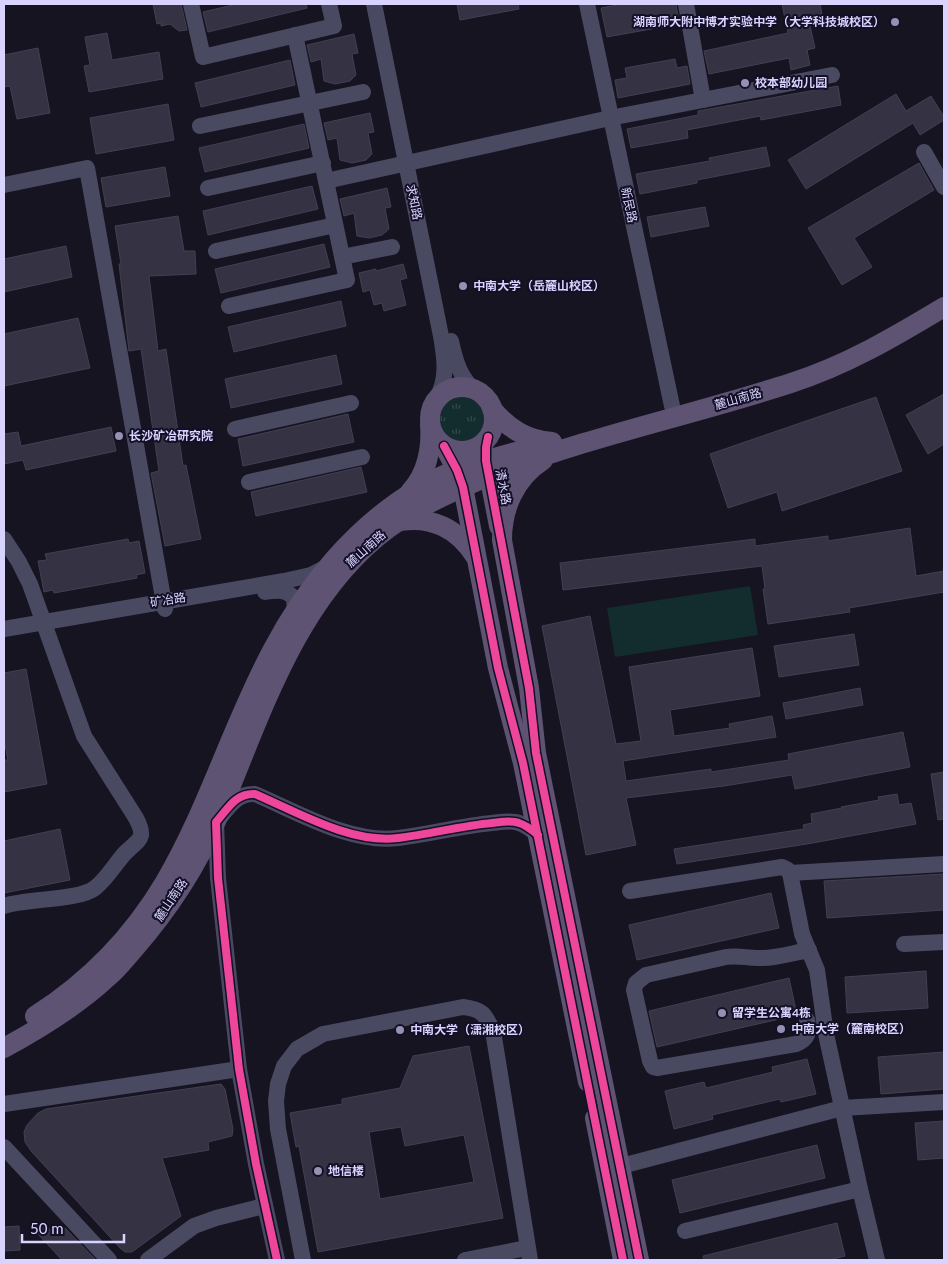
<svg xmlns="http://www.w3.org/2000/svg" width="948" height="1264" font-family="Lato,'Noto Sans SC',sans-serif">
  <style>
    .grass { fill: url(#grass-tufts) }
    .garden { fill: #132c2d }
    .building { fill: #343243; stroke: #433f54; fill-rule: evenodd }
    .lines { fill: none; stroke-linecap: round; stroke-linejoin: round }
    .minor { stroke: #4a4962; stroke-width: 16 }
    .major { stroke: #5e5373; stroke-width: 20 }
    .cycleway-casing { stroke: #130f26; stroke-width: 11 }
    .cycleway { stroke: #ed469a; stroke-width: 8 }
    .poi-dot { fill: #9591b1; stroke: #130f26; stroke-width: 2 }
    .labels { text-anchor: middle; stroke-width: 4; stroke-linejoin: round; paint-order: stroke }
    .poi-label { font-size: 12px; font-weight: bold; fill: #d9d4ff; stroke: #130f26; text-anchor: start }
    .street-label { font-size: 12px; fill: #d9d4ff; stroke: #130f26 }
  </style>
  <defs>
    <pattern id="grass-tufts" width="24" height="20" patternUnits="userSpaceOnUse" patternTransform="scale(1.25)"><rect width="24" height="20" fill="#132c2d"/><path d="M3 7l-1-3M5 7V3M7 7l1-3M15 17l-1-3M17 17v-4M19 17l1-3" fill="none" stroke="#354a4c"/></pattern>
  </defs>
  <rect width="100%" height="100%" fill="#161421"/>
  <circle class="grass" cx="462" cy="419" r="22"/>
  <path class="garden" d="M750,586L758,635L615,657L607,608Z"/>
  <g class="building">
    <path d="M153,4H181L187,30L179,31L170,24L161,26V23L157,24Z"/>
    <path d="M237,4H306L307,8L208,32L203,12Z"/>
    <path d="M457,4H518L519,9L460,20Z"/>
    <path d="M623,4H676L679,24L607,37L601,8Z"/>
    <path d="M782,4H820L822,14L808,17L815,48L807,50L810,65L791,70L789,58L709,74L704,51L788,33Z"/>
    <path d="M107,33L112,60L159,52L163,79L89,92L84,66L90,65L85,37Z"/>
    <path d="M354,34L358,53L352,54L356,75L350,81L335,84L324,81L321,59L311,62L307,45Z"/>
    <path d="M38,48L50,113L17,119L10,86L4,87V55Z"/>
    <path d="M675,59L677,68L687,66L690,84L618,98L615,80L627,78L625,68Z"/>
    <path d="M290,60L295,85L201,107L195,83Z"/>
    <path d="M838,86L841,105L761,120L760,116L687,130L688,138L631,148L627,129L698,115V111Z"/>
    <path d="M896,94L906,111L931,96L944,117V120L920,135L913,123L806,189L788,160Z"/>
    <path d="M168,104L174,140L96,154L90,118Z"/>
    <path d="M370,113L374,132L368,133L372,154L366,160L352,163L340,160L337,138L328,140L324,123Z"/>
    <path d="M304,124L309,148L205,172L199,148Z"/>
    <path d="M766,147L770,166L697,180V183L640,194L636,174L710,161L709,158Z"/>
    <path d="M919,163L934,190L854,238L872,267L842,285L808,228Z"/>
    <path d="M165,167L170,196L106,207L101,178Z"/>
    <path d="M312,186L318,209L208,235L203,211Z"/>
    <path d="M387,188L391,207L385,208L389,229L382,235L369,238L357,236L354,213L344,216L340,199Z"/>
    <path d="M705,207L709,226L651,237L647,217Z"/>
    <path d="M178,216L184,251H195L196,274L149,276L158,351L166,349L183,466L186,465L201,539L165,546L151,473L159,471L141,349L129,351L119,264H121L115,226Z"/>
    <path d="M324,244L330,267L221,293L215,269Z"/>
    <path d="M66,246L72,277L4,292V259Z"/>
    <path d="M403,264L407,278L400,280L406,305L384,311L382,303L374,305L370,290L363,292L359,273L376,269V271Z"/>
    <path d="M341,301L346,326L234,352L228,327Z"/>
    <path d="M78,318L90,368L4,386V334Z"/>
    <path d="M336,355L342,384L231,408L225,379Z"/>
    <path d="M944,394V444L928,454L906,415Z"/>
    <path d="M876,397L902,471L782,511L777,492L728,508L710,454Z"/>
    <path d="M348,414L354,442L243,466L238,439Z"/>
    <path d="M111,427L116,451L26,470L23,460L4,464V434L18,432L21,446Z"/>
    <path d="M361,467L367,492L256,516L251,492Z"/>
    <path d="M910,528L916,576L944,571V592L849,608L850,612L768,624L763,589H765L762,566L563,590L560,563L755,539V546L828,536V541Z"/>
    <path d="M128,539L129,543L139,541L145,573L136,575L137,578L54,593L53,590L44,592L38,561L47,560L45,554Z"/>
    <path d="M590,616L616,744L641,741L629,667L752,648L760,696L670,710L674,736L730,728L729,724L772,716L776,737L623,761L626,781L711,769V772L789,760L788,754L903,732L910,767L795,789L792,775L724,786L626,798L636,845L586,855L542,626Z"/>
    <path d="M854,634L859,665L779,677L774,646Z"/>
    <path d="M26,669L47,784L4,792V760H8L4,739V673Z"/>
    <path d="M860,688L863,705L786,719L783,703Z"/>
    <path d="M944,772V819L938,820L931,774Z"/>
    <path d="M897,794L899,805L911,803L916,824L807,844L677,864L674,849L804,829L803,825L812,823L811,814L842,808L841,807L879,800L878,797Z"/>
    <path d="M60,829L70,880L4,893V841Z"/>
    <path d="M944,874V910L827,918L824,881Z"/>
    <path d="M771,893L779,928L637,960L629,925Z"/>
    <path d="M926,971L928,1008L847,1013L845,977Z"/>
    <path d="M789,978L797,1015L657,1047L649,1011Z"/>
    <path d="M469,1046L503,1218L318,1252L299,1146L296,1147L290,1113L342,1104V1099L400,1088L413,1056ZM401,1127L405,1146L464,1135L474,1182L380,1199L369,1132Z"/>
    <path d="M944,1052V1089L881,1094L878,1057Z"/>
    <path d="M807,1059L816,1094L781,1102L780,1099L712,1115L713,1119L674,1129L665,1091L704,1082L706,1088L773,1072L772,1067Z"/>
    <path d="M221,1084L225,1089L233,1129L232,1136L208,1142L209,1150L162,1158L181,1216L132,1252H125L120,1248L31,1151L25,1142L24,1132L27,1125L38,1113L46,1109Z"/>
    <path d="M944,1121V1158L918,1160L915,1123Z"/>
    <path d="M817,1145L825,1178L680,1213L672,1180Z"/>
    <path d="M837,1223L845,1256L829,1260H704L703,1256Z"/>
    <path d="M45,1224L56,1236L65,1228L96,1260H62L36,1232Z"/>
    <path d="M19,1226L20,1250L4,1251V1227Z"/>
  </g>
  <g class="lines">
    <g class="minor">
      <path d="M191,4L203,57L334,26L329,4"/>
      <path d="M374,4L441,336C445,359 448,379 436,400"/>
      <path d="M587,4L672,406"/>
      <path d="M686,4L703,100"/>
      <path d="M200,126L363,92"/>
      <path d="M924,152L944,187"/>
      <path d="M326,181L610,118L832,75"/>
      <path d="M4,185L87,168L165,609"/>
      <path d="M208,188L323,163"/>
      <path d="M216,251L335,225"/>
      <path d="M342,257L392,247"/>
      <path d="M229,306L347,280L295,35"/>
      <path d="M451,341C455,360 460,379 476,391"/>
      <path d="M235,429L351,403"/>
      <path d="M249,482L362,457"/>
      <path d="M4,539L19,562L30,584L84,736L136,818C147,839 139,839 125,853C115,864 107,879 95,888C78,901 27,898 4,906"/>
      <path d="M265,592C276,590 286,589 294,598L295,612"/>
      <path d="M4,629L284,581L311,575L329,566"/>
      <path d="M790,873L802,934L817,970L826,1034L860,1189L877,1260"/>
      <path d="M630,891L782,867L788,870L790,873L944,864"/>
      <path d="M904,944L944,942"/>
      <path d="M807,1020C810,1032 808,1039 796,1044L657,1068L653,1067L650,1061L634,990L636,983L646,975L726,957C737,955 747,958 758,958C774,959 792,953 809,950"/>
      <path d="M4,1104L239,1069"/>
      <path d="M4,1147L109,1260"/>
      <path d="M610,1169L842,1108L944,1102"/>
      <path d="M685,1231L860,1189"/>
      <path d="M148,1260L194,1226L216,1218L264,1206"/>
      <path d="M277,1260L256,1164L239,1069L218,878L216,822C228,809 235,793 255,794C297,812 351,844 398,838C430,834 461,826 492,823C501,822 511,820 519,823C526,825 532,830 538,835"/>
      <path d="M303,1260L278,1129L276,1101L278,1084L284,1066L297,1049L323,1034L463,1007C482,1009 485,1014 493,1031L530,1260"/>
      <path d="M465,1260L527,1248"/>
    </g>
    <g class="major">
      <circle cx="462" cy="419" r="32"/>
      <path d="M492,409C508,428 526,440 552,442"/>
      <path d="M444,446L457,470L463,487L498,668L523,763L588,1082"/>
      <path d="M543,460C515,478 502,508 502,540L529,688L536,753L639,1260"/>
      <path d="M487,464L499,526"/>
      <path d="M410,492C427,474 432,448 430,424"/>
      <path d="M401,521C432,516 458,529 475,556"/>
      <path d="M35,1016C88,982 133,936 165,882C208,809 232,726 272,651C306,586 355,526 419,488C452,468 489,460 526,449"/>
      <path d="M4,1048C41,1028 77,1006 108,977C118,969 126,958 134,949C167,911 196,868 216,821C259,722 291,609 377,537C411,509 453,491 494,474C590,436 693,415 791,383C847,365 894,337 944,307"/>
      <path d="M595,1118L623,1260"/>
    </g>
    <g class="cycleway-casing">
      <g id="cycleway">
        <path d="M488,437L486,447V461L529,688L536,753L639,1260"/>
        <path d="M444,446L457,470L463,487L498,668L523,763L623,1260"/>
        <path d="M277,1260L256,1164L239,1069L218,878L216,822C228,809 235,793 255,794C297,812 351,844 398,838C430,834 461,826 492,823C501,822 511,820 519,823C526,825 532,830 538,835"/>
      </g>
    </g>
    <use href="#cycleway" class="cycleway"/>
  </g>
  <g class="poi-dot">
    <circle cx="895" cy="22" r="5"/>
    <circle cx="745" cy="83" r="5"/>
    <circle cx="463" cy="286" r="5"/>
    <circle cx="119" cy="436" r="5"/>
    <circle cx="722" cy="1013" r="5"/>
    <circle cx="781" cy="1029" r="5"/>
    <circle cx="400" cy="1030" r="5"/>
    <circle cx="318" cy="1171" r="5"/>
  </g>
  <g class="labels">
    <g class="poi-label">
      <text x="885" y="26" text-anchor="end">湖南师大附中博才实验中学（大学科技城校区）</text>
      <text x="755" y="87">校本部幼儿园</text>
      <text x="473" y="290">中南大学（岳麓山校区）</text>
      <text x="129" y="440">长沙矿冶研究院</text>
      <text x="732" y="1017">留学生公寓4栋</text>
      <text x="791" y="1033">中南大学（麓南校区）</text>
      <text x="410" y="1034">中南大学（潇湘校区）</text>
      <text x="328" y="1175">地信楼</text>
    </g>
    <g class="street-label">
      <text transform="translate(414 202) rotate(78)" y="4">求知路</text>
      <text transform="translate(629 205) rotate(78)" y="4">新民路</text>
      <text transform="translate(738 399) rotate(-16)" y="4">麓山南路</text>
      <text transform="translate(503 487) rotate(79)" y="4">清水路</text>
      <text transform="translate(366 549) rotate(-42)" y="4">麓山南路</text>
      <text transform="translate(168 600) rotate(-9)" y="4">矿冶路</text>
      <text transform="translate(171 900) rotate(-56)" y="4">麓山南路</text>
    </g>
  </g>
  <rect width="948" height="1264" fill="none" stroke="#d9d4ff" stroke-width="10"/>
  <path d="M22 1234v8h102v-8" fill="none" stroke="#d9d4ff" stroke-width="2.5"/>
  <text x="30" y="1234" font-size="15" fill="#d9d4ff" stroke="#130f26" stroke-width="4" paint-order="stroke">50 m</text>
</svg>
